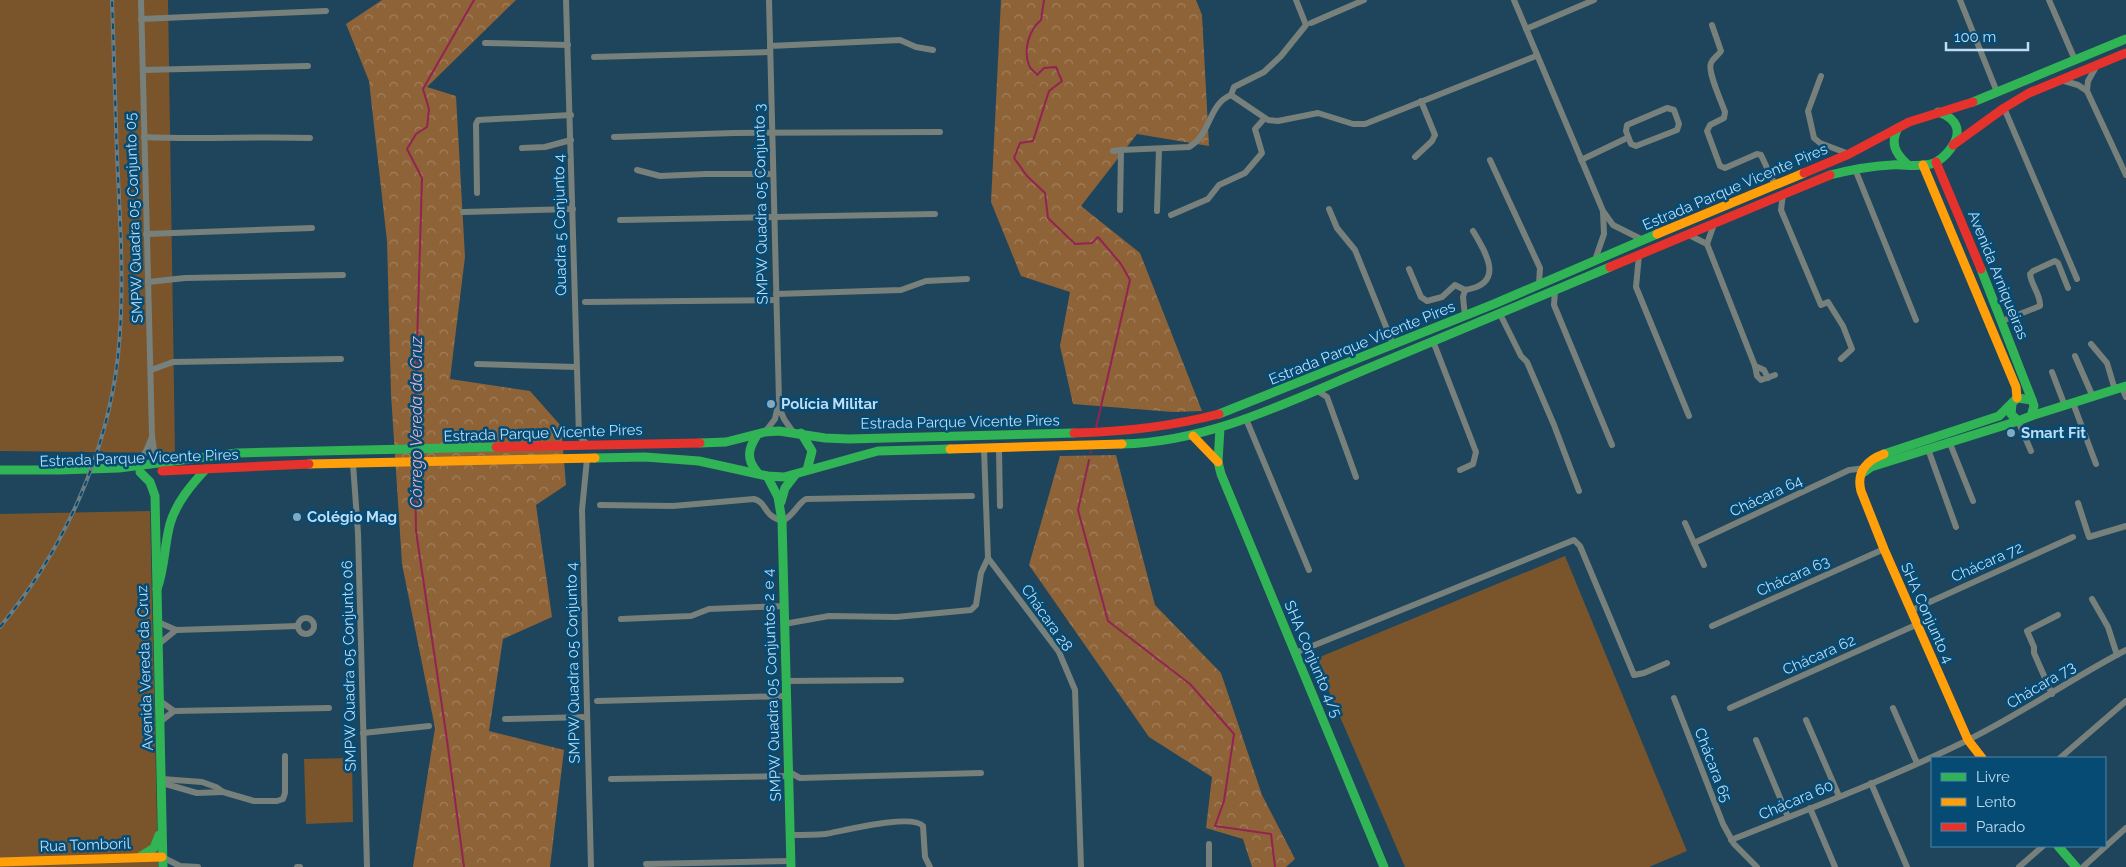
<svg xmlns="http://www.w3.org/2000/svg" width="2126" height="867" font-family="Raleway,sans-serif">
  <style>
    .grass { fill: #7a542b }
    .forest { fill: url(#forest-crowns) }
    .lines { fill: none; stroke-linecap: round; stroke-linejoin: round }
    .stream { stroke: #942354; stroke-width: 2 }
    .street { stroke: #77807a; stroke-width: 6 }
    .fast { stroke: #30b455; stroke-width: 9 }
    .slow { stroke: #ff9f0a; stroke-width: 9 }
    .jam { stroke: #e5322d; stroke-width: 9 }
    .rail-casing { stroke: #6c7d82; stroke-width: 4 }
    .rail { stroke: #054b74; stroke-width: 2; stroke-dasharray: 5.5; stroke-linecap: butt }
    .poi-dot { fill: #86a7be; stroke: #054b74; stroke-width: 2 }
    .labels { text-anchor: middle; stroke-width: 5; stroke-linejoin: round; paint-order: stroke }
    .street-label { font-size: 15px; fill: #bedcf4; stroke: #054b74 }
    .poi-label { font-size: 15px; font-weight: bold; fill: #bedcf4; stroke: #054b74; text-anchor: start }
    .water-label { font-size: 16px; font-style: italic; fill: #f1b0c0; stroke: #054b74 }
  </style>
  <defs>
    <pattern id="forest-crowns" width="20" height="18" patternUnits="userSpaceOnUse" patternTransform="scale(1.25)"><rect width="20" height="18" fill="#8e6338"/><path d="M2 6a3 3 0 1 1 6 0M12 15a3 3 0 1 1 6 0" fill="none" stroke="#a1805f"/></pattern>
  </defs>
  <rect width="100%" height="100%" fill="#1e455b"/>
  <g class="grass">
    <path d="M0,0H168L175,453L0,451Z"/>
    <path d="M150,511L158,867H0V514Z"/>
    <path d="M1565,556L1687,851L1649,867H1405L1315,659Z"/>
    <path d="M352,758L353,822L306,824L304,759Z"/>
  </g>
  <g class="forest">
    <path d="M382,0H516L427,87L456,96L465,257L450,379L530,391L561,426L566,485L536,505L552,617L503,639L489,731L564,750L550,867H413L435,728L402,564L391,394L387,241L369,81L346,24Z"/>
    <path d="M1001,0H1196L1202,15L1209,146L1137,134L1081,206L1140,253L1202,411L1173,412L1073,404L1060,346L1070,292L1021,276L991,202Z"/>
    <path d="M1116,455L1155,605L1221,673L1262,795L1295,859L1286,867H1252L1243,839L1206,828L1212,777L1149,737L1029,565L1060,456Z"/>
  </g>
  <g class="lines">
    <g class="stream">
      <path d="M1044,0L1041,20C1029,30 1023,50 1029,65C1030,69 1035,72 1037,75L1044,68L1056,67L1062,81L1049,91L1033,141L1020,143L1014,158L1027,176L1045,193L1048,218L1075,244L1092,243L1098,237L1121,264L1130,280L1096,428"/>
      <path d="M414,446L422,178L407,149L416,134L427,127L429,109L423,89L474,0"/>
      <path d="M1091,453V452"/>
      <path d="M1089,460L1078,510L1108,621L1190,684L1234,734L1224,801L1215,826L1271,834L1275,867"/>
      <path d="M415,465L416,531L447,740L464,867"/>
    </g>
    <g class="street">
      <path d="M141,0L152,436L155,457L162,463"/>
      <path d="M566,0L579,436L588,445"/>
      <path d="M1514,0L1603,211L1613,225L1643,240"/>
      <path d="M1960,0L1997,92"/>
      <path d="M2049,0L2075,60"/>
      <path d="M141,19L326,11"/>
      <path d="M1311,23L1364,0"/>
      <path d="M1712,25L1721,51C1718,56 1713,58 1711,63C1707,71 1722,103 1725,112L1724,118L1710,125L1707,131L1720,166L1725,168L1757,154L1761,155L1775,185"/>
      <path d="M1526,29L1594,0"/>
      <path d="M485,43L568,45"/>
      <path d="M770,46L900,40L916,47L933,50"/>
      <path d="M594,57L770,52"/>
      <path d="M143,70L308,66"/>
      <path d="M1821,76L1808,111L1814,138L1820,143L1849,154"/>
      <path d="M2061,80L2078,85L2087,91L2126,175"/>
      <path d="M2087,91L2088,81L2096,67"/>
      <path d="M1231,95L1268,120L1278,121L1318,113L1353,124H1365L1536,56"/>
      <path d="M1231,95L1234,87L1264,72L1281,56L1306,25L1296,0"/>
      <path d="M1667,108L1674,110L1679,124L1677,130L1636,146L1631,144L1626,131L1627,125Z"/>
      <path d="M2004,108L2077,279"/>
      <path d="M144,137C199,140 254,136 310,138"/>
      <path d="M614,137L734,133L940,132"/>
      <path d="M522,148L545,147L571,140"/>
      <path d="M1113,151L1121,150"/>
      <path d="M1415,157L1432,141L1435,135L1421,101"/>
      <path d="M1490,160L1540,268L1539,284"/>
      <path d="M1581,160L1627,138"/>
      <path d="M1855,169L1916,320"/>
      <path d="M637,170L660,176L706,174H773"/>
      <path d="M477,193L476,124L478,120L571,115"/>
      <path d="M1783,194L1781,210L1821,305L1828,302L1843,326L1852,349L1841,359"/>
      <path d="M1329,209L1337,228L1355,250L1393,344"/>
      <path d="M1120,210L1121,150L1189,147C1211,135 1208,104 1231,95"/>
      <path d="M1157,211L1159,149"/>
      <path d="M463,212L573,209"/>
      <path d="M1171,215L1208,199L1219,185L1245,173L1262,153L1255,129L1264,119"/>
      <path d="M620,220L935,214"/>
      <path d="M146,234L312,228"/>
      <path d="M1689,235L1707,244L1755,366L1757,376L1761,380L1775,375"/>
      <path d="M1707,244L1714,224"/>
      <path d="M1639,255L1636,287L1689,416"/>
      <path d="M1595,260L1604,234L1603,212"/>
      <path d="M1409,269L1421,297L1427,301L1442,297L1455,285L1465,290C1505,284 1487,254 1473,231"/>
      <path d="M148,282L185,278L343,275"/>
      <path d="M1555,290L1554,305L1612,445"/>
      <path d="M776,294L901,290L926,281L967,279"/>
      <path d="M585,302L776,300"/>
      <path d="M1500,314L1521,356L1527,362L1554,425L1579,491"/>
      <path d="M1465,316L1463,297L1465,290"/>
      <path d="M2002,321L2040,306C2041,295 2031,285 2030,274L2033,271L2055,261L2058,263L2068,288"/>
      <path d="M1433,341L1476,452L1473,464L1460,470"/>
      <path d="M2091,344L2107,363L2115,390"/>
      <path d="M2075,356L2093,397"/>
      <path d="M477,364L576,367"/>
      <path d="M1755,366L1764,370L1768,378"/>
      <path d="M151,370L173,362L341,359"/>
      <path d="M2052,372L2065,406"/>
      <path d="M2122,388L2126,397"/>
      <path d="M1316,390L1327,397L1356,477"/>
      <path d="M2073,403L2096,464"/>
      <path d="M779,407L784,419L793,432"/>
      <path d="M1246,419L1309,570"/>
      <path d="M2018,421L2031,451"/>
      <path d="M765,432L775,419L779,401L769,0"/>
      <path d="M1949,441L1973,501"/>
      <path d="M984,449L988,558L1059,652L1075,690L1081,867"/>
      <path d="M999,449L1000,506"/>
      <path d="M1928,449L1956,527"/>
      <path d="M587,459L582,510L591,867"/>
      <path d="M353,464L358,533L367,867"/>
      <path d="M135,466L146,451L152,437"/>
      <path d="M2078,503L2089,537L2126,526"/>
      <path d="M600,505L673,506L754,499C768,503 762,515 782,521C794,516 796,505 806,499L972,496"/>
      <path d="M1685,523L1694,543L1849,470L1866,468"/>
      <path d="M1694,543L1704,565"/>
      <path d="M2092,599L2108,627L2117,655"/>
      <path d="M1912,610L2073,537"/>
      <circle cx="306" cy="626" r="8"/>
      <path d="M621,619L691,616L709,609L784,606"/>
      <path d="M158,622L176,630L298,626"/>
      <path d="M784,624L829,616L896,617L971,610L976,605L981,573L988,558"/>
      <path d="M1712,626L1884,549"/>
      <path d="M159,644L176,630"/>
      <path d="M1295,653L1574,540L1580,546L1634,675L1644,673L1667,663"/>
      <path d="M786,681L901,680"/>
      <path d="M2052,694L2034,653V647L2027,631L2058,615"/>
      <path d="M1674,698L1723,824L1734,844L1757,867"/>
      <path d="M160,701L174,711"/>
      <path d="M597,701L786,696"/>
      <path d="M1730,708L1918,624"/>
      <path d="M1893,708L1917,763"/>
      <path d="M505,719L587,717"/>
      <path d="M1806,720L1839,796"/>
      <path d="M161,721L174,711L329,708"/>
      <path d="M363,733L429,726"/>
      <path d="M1756,740L1788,817"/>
      <path d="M2060,758L2126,701"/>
      <path d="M789,772L800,778L981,773"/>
      <path d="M162,779L202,782L216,787L223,792L254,801H277L283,799L285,793V756"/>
      <path d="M611,779L789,776"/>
      <path d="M162,783L197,793L223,792"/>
      <path d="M1871,783L1907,867"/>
      <path d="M1810,808L1835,867"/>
      <path d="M790,835C802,835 814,835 825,834C843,831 912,813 923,826L925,857L930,867"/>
      <path d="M1731,840C1811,808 1891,778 1968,740C2023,713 2072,678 2126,650"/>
      <path d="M1209,844V867"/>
      <path d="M162,857L180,866L198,867"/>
      <path d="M646,864L791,861"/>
      <path d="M297,867H300"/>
      <path d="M2019,867L2043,846"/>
      <path d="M2083,867L2126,828"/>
    </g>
    <g class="fast">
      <path d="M1973,102L2126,39"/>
      <path d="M1898,128C1890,143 1895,153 1907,164"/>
      <path d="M1830,175C1850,170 1871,166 1891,165C1904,164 1921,168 1934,163C1945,158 1959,142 1957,129C1955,120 1947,115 1938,112"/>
      <path d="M1981,269L2032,400"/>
      <path d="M1219,414L1494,304L1657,234"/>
      <path d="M2031,416L2126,386"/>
      <path d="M1220,428L1218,462L1221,474L1384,867"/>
      <path d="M801,433L812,451L807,470"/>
      <path d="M757,435C748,449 746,459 757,472"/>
      <path d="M700,443L726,442L765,432L779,431L825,438L849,439L1074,433"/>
      <path d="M1122,444C1210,442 1290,401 1369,368C1450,334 1530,301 1610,267"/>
      <path d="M1884,454L1999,416L2017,398L2032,400L2034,406L2031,416L2018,421L2011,414L2012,404"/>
      <path d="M595,458L645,457L699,461L767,476L784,477L878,451L950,449"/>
      <path d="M0,470H59L119,468L237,453L496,447"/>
      <path d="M140,472L150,482L155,496L163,867"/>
      <path d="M1864,472L1871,467L2018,421"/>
      <path d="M767,476L778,497L782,521L791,867"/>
      <path d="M781,502L785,488L795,475"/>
      <path d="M157,589C165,568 164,546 170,524C176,503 191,485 206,469"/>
      <path d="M2058,846L2076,867"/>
      <path d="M141,856L154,848L159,835"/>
    </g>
    <g class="slow">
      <path d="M1923,165L2016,387L2017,398"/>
      <path d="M1657,234L1804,173"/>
      <path d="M1193,436L1218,462"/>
      <path d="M950,449L1122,444"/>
      <path d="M1884,454C1867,460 1856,472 1861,491L1884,549L1968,740L1982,758"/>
      <path d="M309,464L595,458"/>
      <path d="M0,862L162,857"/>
    </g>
    <g class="jam">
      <path d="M1953,145L2004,108L2029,93L2126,53"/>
      <path d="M1936,162L1981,269"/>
      <path d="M1804,173L1849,154L1909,122L1973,102"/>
      <path d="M1610,267L1830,175"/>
      <path d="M1074,433C1125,432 1169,427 1219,414"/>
      <path d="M496,447L700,443"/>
      <path d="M162,471L309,464"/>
    </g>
    <g class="rail-casing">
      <path id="rail" d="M0,627C63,551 107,455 118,356C125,289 120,222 117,155C115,104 114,52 112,0"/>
    </g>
    <use href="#rail" class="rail"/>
  </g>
  <g class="poi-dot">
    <circle cx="771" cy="404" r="5"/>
    <circle cx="2011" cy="433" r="5"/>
    <circle cx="297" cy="517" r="5"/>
  </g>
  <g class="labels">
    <g class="street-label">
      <text transform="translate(1735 187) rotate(-23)" y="5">Estrada Parque Vicente Pires</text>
      <text transform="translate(761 204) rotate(-91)" y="5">SMPW Quadra 05 Conjunto 3</text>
      <text transform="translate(134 218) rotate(-92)" y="5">SMPW Quadra 05 Conjunto 05</text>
      <text transform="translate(560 225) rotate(-91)" y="5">Quadra 5 Conjunto 4</text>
      <text transform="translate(1998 275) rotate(68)" y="5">Avenida Arniqueiras</text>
      <text transform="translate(1362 343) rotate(-22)" y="5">Estrada Parque Vicente Pires</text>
      <text transform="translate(960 422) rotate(-1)" y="5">Estrada Parque Vicente Pires</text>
      <text transform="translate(543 433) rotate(-2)" y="5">Estrada Parque Vicente Pires</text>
      <text transform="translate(139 458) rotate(-2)" y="5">Estrada Parque Vicente Pires</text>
      <text transform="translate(1766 496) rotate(-25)" y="5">Chácara 64</text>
      <text transform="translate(1987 562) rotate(-24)" y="5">Chácara 72</text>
      <text transform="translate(1793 576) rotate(-24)" y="5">Chácara 63</text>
      <text transform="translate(1927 613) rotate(66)" y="5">SHA Conjunto 4</text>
      <text transform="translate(1047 618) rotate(55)" y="5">Chácara 28</text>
      <text transform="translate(1819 655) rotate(-24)" y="5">Chácara 62</text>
      <text transform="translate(1313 659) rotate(67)" y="5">SHA Conjunto 4/5</text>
      <text transform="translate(573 663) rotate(-91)" y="5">SMPW Quadra 05 Conjunto 4</text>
      <text transform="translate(349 666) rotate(-91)" y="5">SMPW Quadra 05 Conjunto 06</text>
      <text transform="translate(145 668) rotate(-92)" y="5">Avenida Vereda da Cruz</text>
      <text transform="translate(772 685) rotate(-92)" y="5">SMPW Quadra 05 Conjuntos 2 e 4</text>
      <text transform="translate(2041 685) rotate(-31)" y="5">Chácara 73</text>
      <text transform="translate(1713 765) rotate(69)" y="5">Chácara 65</text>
      <text transform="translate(1796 800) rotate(-23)" y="5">Chácara 60</text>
      <text transform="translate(85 845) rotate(-2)" y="5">Rua Tomboril</text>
    </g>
    <g class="poi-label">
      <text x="781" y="409">Polícia Militar</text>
      <text x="2021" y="438">Smart Fit</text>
      <text x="307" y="522">Colégio Mag</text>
    </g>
    <g class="water-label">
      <text transform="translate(416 422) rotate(-90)" y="6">Córrego Vereda da Cruz</text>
    </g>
  </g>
  <rect x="1931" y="757" width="175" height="90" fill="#054b74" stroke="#4f85a7"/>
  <rect x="1941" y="773" width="25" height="8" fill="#30b455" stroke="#4f85a7"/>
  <text x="1976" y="782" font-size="15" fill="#bedcf4">Livre</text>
  <rect x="1941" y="798" width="25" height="8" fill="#ff9f0a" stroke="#4f85a7"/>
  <text x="1976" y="807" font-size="15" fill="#bedcf4">Lento</text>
  <rect x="1941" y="823" width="25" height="8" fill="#e5322d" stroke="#4f85a7"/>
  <text x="1976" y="832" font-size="15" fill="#bedcf4">Parado</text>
  <path d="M1946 42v8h82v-8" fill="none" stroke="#bedcf4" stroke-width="2.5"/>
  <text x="1954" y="42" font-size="15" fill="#bedcf4" stroke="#054b74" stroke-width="4" paint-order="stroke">100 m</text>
</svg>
